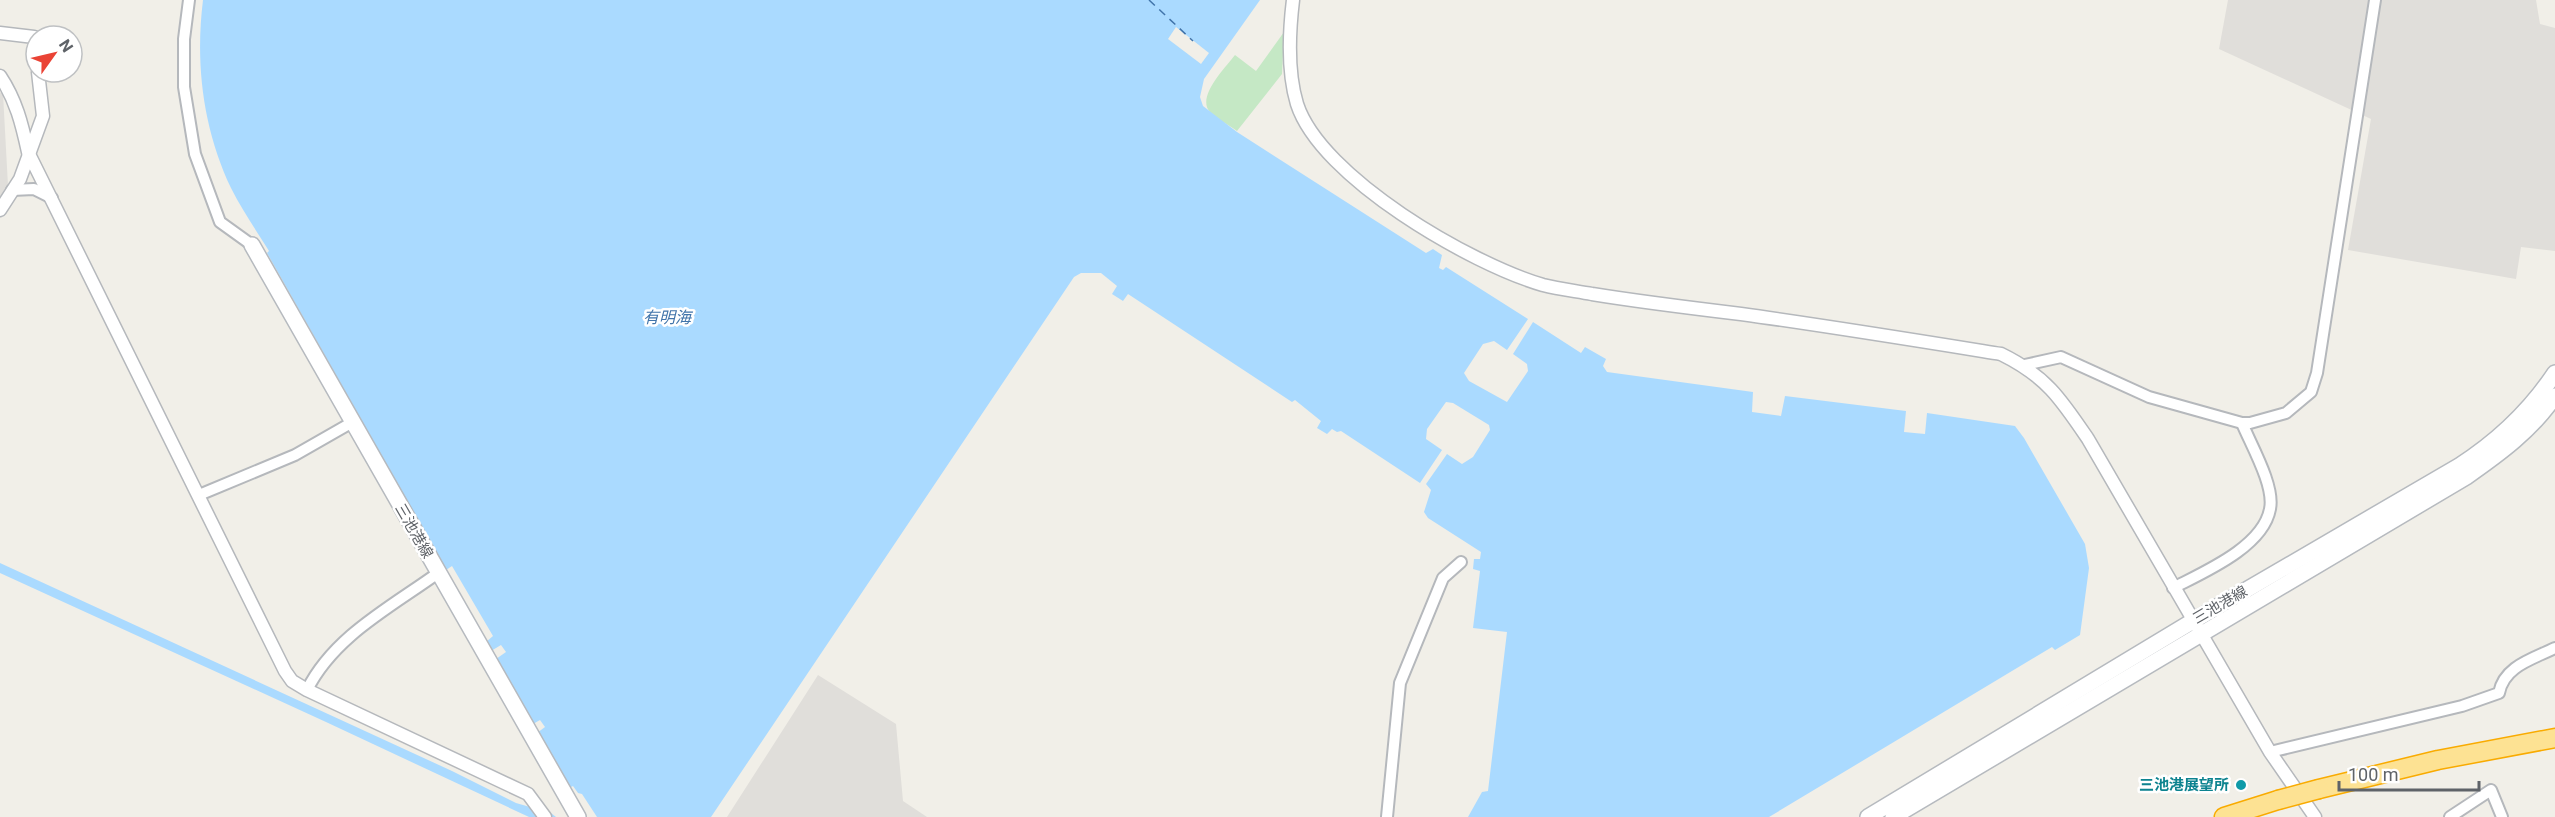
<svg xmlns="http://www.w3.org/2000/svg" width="2555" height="817" font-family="Roboto,'Noto Sans JP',sans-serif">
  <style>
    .industrial { fill: #e0deda }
    .green { fill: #c5e8c5 }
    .water { fill: #aadaff }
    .pier { fill: #f1efe8 }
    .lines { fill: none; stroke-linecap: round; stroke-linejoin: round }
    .ferry { stroke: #4174aa; stroke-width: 1.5; stroke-dasharray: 8 6; stroke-linecap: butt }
    .minor-casing { stroke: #b5b8bc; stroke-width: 14 }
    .tertiary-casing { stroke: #b5b8bc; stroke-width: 15 }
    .secondary-casing { stroke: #b6babf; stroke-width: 18 }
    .motorway-casing { stroke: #f9ab00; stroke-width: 21 }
    .minor { stroke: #fff; stroke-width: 10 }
    .tertiary { stroke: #fff; stroke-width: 12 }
    .secondary { stroke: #fff; stroke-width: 15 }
    .motorway { stroke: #fde293; stroke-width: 18 }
    .motorway-bridge-casing { stroke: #f9ab00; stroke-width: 21; stroke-linecap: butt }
    .motorway-bridge { stroke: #fde293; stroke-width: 18 }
    .culture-dot { fill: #0f9aa8; stroke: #fff; stroke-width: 2 }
    .labels { text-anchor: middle; stroke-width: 5; stroke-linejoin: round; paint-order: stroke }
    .street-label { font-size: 15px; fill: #5f6368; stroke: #fff }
    .culture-label { font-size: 15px; font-weight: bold; fill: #0d838f; stroke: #fff; text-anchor: end }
    .water-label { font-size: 16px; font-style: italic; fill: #4174aa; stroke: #fff }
  </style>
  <rect width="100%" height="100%" fill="#f1efe8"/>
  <g class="industrial">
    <path d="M2228,0H2536L2540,24L2555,28V251L2521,247L2516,279L2348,250L2371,119L2219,49Z"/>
    <path d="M0,92L3,94L8,186L0,199Z"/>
    <path d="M818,675L896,724L903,801L927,817H727Z"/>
  </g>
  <path class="green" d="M1284,32L1282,74L1237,131C1229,125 1217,119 1210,112C1196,97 1225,68 1235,55L1256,71Z"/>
  <g class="water">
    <path d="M203,0H1260L1204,79L1200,97L1203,106L1237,132L1426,253L1433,249L1442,255L1439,268L1443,270L1446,267L1528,319L1507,350L1494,341L1483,344L1464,373L1469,381L1507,402L1528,371L1527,364L1513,354L1533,322L1581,353L1585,347L1606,359L1603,366L1607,372L1753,392L1752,412L1781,416L1785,396L1906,411L1904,432L1925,434L1927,413L2015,426L2024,438L2085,544L2089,568L2080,635L2055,650L2052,647L1769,817H1468L1482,792L1488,791L1507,632L1473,628L1480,571L1473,569L1474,559H1480L1481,552L1428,518L1424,512L1431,490L1426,484L1447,454L1462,464L1473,457L1490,430L1489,425L1453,403L1446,402L1427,429L1426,439L1442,450L1420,483L1341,431L1337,432L1332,429L1327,434L1317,428L1321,421L1295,400L1292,402L1128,294L1123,301L1112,294L1117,286L1101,273H1081L1074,277L711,817H597L582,794L578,793L573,786L565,790L537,733L545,727L540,720L533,724L496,659L506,652L501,645L491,651L486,642L493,636L452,566L446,570L267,253L269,251C256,230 242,210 231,188C203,129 195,64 203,0Z"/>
    <path d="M0,563L452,771L516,803L551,813L556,817H529L326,722L0,573Z"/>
  </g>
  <path class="pier" d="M1176,27L1209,53L1201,64L1168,39Z"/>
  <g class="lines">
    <path class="ferry" d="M1149,0L1193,41"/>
    <g class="minor-casing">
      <g id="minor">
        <path d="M189,0L184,39V87L195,154L220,222L252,245"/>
        <path d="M12,190L34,189L52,198"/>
        <path d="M2025,365L2061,357L2149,397L2242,423H2250L2286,413L2311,392L2317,373L2375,0"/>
        <path d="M199,495L295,455L351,423"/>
        <path d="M2173,588C2204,572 2263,547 2270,509C2275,486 2251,445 2242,423"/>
        <path d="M307,690C334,636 391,607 438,573"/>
        <path d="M2270,752L2462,706L2499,693C2504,666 2533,659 2555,648"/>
        <path d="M1387,817L1400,683L1443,578L1461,562"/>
        <path d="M2450,817L2491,790L2502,817"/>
      </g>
    </g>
    <g class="tertiary-casing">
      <g id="tertiary">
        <path d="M1293,0C1289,33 1287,71 1297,104C1321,178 1471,264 1543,285C1559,289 1576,291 1592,294C1641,302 1691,308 1741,314C1828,326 1914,340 2001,354C2046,376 2061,399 2088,439L2270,752L2315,817"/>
        <path d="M0,33L34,37L36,55"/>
        <path d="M0,76C16,100 22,124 28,152L285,671L292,681L307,690L528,794L545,817"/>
        <path d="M0,210L20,179L43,116L38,72"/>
      </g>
    </g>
    <g class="secondary-casing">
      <g id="secondary">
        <path d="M252,245L578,817"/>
        <path d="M1868,817L2193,621L2459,466C2498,441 2529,412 2555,373"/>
        <path d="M1893,817L2466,477C2499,454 2532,430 2555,396"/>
      </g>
    </g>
    <g class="motorway-casing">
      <g id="motorway">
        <path d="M2319,789L2438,760L2555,738"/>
        <path d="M2224,817L2278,800"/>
      </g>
    </g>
    <use href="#minor" class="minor"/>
    <use href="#tertiary" class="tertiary"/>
    <use href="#secondary" class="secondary"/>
    <use href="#motorway" class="motorway"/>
    <g class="motorway-bridge-casing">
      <path id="motorway-bridge" d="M2278,800L2319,789"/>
    </g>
    <use href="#motorway-bridge" class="motorway-bridge"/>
  </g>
  <circle class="culture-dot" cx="2241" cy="785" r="6"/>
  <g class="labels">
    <g class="street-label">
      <text transform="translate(414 531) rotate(60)" y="5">三池港線</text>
      <text transform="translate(2220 605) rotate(-30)" y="5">三池港線</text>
    </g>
    <g class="culture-label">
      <text x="2229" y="790">三池港展望所</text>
    </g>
    <g class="water-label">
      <text x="667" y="323">有明海</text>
    </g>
  </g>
  <g transform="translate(54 54) rotate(56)"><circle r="28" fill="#ffffff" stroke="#bfc1c3" stroke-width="1.5"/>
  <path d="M0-4.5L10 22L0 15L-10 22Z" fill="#ea4335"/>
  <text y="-9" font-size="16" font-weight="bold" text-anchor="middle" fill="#5f6368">N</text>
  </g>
  <path d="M2339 781v9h140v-9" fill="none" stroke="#5f6368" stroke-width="3"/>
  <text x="2348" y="781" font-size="18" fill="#5f6368" stroke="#ffffff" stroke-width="4.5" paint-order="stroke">100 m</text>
</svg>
